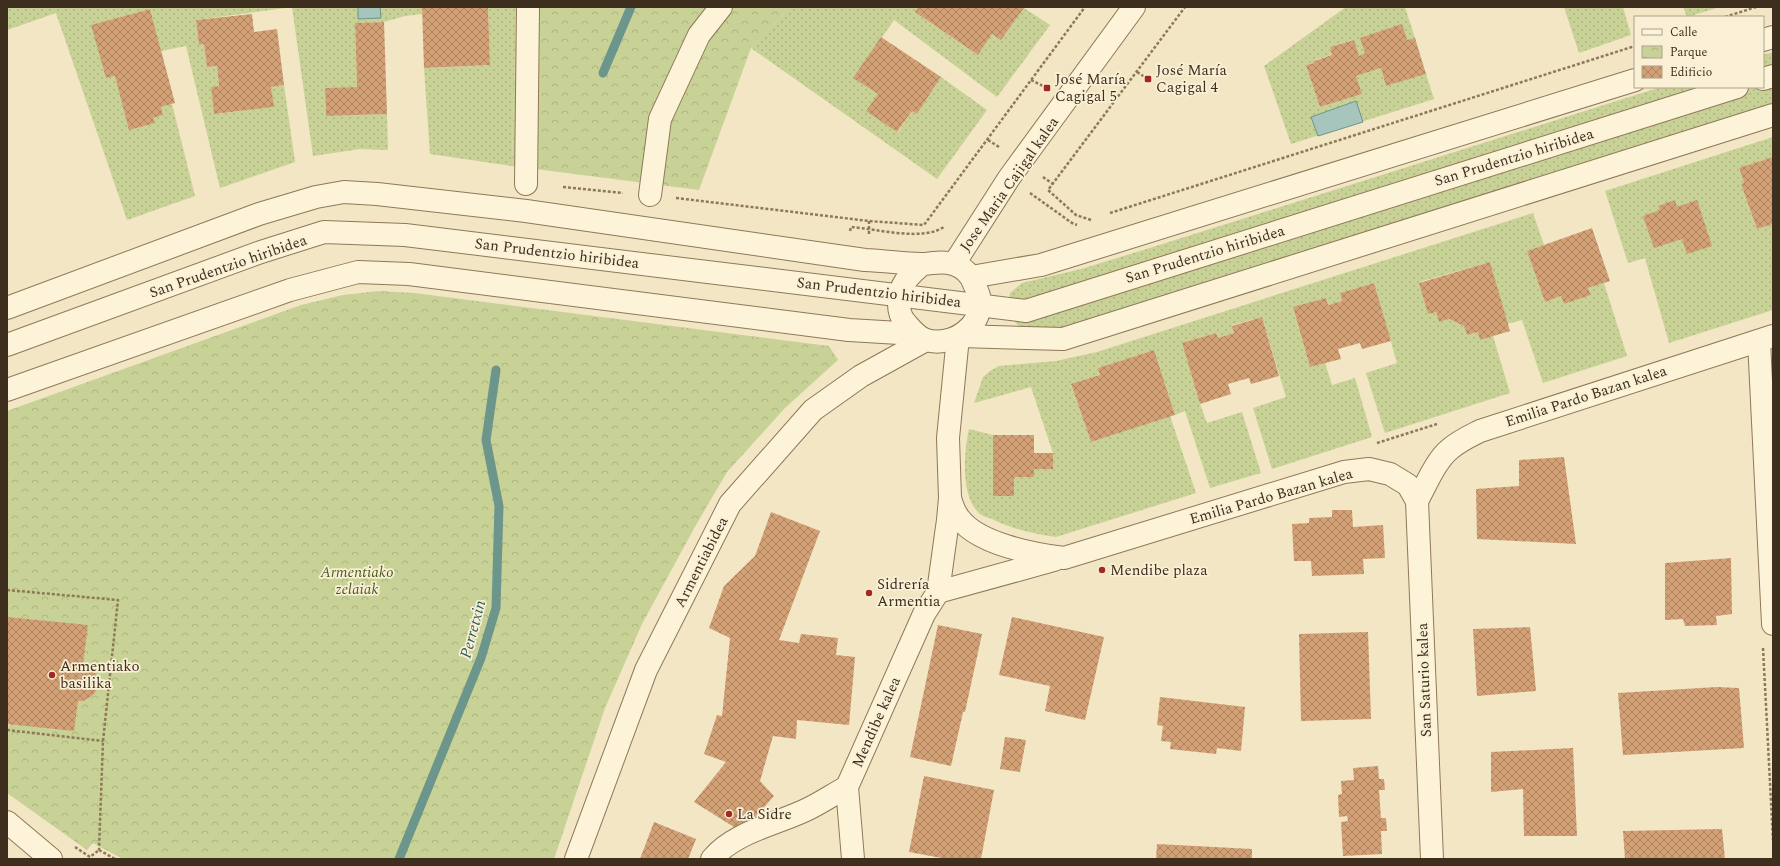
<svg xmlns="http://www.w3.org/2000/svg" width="1780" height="866" font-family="Spectral,serif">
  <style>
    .park { fill: url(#park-crowns) }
    .garden { fill: url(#garden-dots) }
    .water { fill: #a6c5bd; stroke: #6c958c }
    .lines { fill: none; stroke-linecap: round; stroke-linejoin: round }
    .stream { stroke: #6c958c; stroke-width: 9 }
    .building { fill: url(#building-cross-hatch) }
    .minor-casing { stroke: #8f7858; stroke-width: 24 }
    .path { stroke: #8f7858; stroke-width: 2.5; stroke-dasharray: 3 2; stroke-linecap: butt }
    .minor { stroke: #fcf3d9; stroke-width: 22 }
    .poi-dot { fill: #a42722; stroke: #f9f0d5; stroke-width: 1.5 }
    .labels { text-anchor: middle; stroke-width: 3.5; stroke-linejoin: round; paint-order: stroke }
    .poi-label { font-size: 15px; fill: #3e2e1e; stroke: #f9f0d5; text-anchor: start }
    .street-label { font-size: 15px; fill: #3e2e1e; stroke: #f9f0d5 }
    .park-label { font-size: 15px; font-style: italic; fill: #4b5c22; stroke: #f9f0d5 }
    .water-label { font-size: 16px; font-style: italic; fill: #2c5f5e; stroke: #f9f0d5 }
  </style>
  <defs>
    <pattern id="park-crowns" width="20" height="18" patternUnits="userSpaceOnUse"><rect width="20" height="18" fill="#c8d296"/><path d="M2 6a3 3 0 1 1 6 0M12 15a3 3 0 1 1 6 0" fill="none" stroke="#adb581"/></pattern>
    <pattern id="garden-dots" width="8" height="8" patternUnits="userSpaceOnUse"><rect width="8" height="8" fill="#c8d296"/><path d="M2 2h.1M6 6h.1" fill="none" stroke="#adb581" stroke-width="1.8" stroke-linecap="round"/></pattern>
    <pattern id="building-cross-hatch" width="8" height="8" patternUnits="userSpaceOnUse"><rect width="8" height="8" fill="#d4a176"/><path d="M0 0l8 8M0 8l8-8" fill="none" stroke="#ad8460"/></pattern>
  </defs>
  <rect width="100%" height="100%" fill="#f2e6c4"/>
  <g class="park">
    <path d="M516,7H790L751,48L699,190L512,166Z"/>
    <path d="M379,291L414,293L829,346L838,360L785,408L727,472L696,525L642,624L605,708L554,859H123L93,843L87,850L7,793V734L9,724H7V411L301,305L343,295Z"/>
  </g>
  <g class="garden">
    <path d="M7,7H422V14L405,16L384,22L355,23L357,87L325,89L326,116L387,114L388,150L360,149L313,156L292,7L196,20L199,45L204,44L207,67L217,66L219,86L211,87L214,114L273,107L271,87L284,85L295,162L220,188L186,46L161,51L150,9L92,25L106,78L115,76L154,123L153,118L163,115L161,107L172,104L195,196L127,220L56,13L7,30Z"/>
    <path d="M488,7H516L512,166L430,154L424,68L490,65Z"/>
    <path d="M790,7H918L915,12L978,55L992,34L1001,40L1024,8L1050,25L997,97L894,20L854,78L878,94L867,111L898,132L912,111L917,114L941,77L987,110L937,179L751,48Z"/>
    <path d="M1346,7H1405L1415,38L1359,56L1353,40L1330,47L1332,55L1314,60V63L1306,65L1320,107L1361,94L1356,76L1381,68L1386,86L1426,74L1434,99L1291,144L1264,66Z"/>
    <path d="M1564,7H1623L1631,35L1579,53Z"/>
    <path d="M1683,7H1720L1687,17Z"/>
    <path d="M1773,52V105L1057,330H1022C1010,317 1008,311 1010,293L1022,283L1081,269L1153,247L1661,87H1763V55Z"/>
    <path d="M1773,137V157L1739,169L1744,183L1741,184L1757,229L1773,224V310L1669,343L1645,258L1628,263L1605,191Z"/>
    <path d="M1533,213L1544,245L1527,251L1545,302L1561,296L1564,304L1591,295L1588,288L1604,283L1627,356L1543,383L1522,320L1507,324L1490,262L1419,282L1428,313L1436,312L1439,322L1449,319L1464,326L1467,335L1478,332L1480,340L1493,336L1510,393L1385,433L1366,373L1397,363L1374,283L1340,293L1342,301L1328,305L1326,298L1293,308L1310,367L1325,363L1332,385L1355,378L1372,437L1272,469L1253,408L1286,397L1262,317L1232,325L1234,333L1218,338L1216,333L1182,343L1200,404L1207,423L1242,412L1261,473L1210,488L1185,411L1175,415L1154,350L1098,368L1100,375L1071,385L1091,442L1170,416L1196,493L1056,537C1034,534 1012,529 992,519C988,518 983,516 980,514C960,497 964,452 969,429L993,435V496H1014V477H1034V469H1053V453L1031,387L974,403L983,377L990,371L999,366L1056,361L1097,352Z"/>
  </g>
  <g class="water">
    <path d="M358,7H380L381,18L358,19Z"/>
    <path d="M1356,101L1363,122L1318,136L1311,117Z"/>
  </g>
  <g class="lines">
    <g class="stream">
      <path d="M603,73L631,7"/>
      <path d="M399,859L481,658L496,608L499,506L486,440L496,370"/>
    </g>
  </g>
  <g class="building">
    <path d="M422,7H488L490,65L424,68Z"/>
    <path d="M918,7H1022L1024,8L1001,40L992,34L978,55L915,12Z"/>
    <path d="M150,9L175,103L161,107L163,115L153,118L155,123L129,130L115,76L106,78L91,25Z"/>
    <path d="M252,14L254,32L277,29L284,85L271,87L274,107L214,114L211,87L219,86L217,66L207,67L204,44L199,45L196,20Z"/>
    <path d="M384,22L387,114L326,116L325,88L357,87L355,23Z"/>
    <path d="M1402,24L1407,40L1415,38L1426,74L1386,86L1381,68L1356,76L1362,94L1320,107L1306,65L1314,63V61L1332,55L1330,47L1354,40L1359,56L1365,53L1360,38Z"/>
    <path d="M881,37L941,77L917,114L912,111L897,132L866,111L878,94L853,78Z"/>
    <path d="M1773,157V224L1757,229L1741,184L1744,183L1739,168Z"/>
    <path d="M1675,200L1677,207L1697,200L1712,246L1687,254L1682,239L1654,248L1643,216L1660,210L1658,206Z"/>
    <path d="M1592,228L1610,281L1588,288L1591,295L1564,304L1561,296L1545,302L1527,251Z"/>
    <path d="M1490,262L1510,331L1480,340L1478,332L1467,335L1464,326L1449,319L1439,322L1436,312L1428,314L1419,283Z"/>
    <path d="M1374,283L1391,341L1362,349L1360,343L1338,349L1341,359L1310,367L1293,307L1326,298L1328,305L1342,301L1340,293Z"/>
    <path d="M1262,317L1279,376L1251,384L1249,378L1228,384L1231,394L1200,404L1182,343L1216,333L1218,338L1234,333L1232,326Z"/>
    <path d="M1154,350L1175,415L1091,442L1071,384L1100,375L1098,368Z"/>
    <path d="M993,435H1034V453H1053V469H1034V477H1014V496H993Z"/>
    <path d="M1564,457L1576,544L1477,539L1476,489L1519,486V460Z"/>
    <path d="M1332,510H1352L1353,527L1383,525L1385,558L1363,559L1364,574L1312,576L1311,561H1294L1292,524L1309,523V518L1332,517Z"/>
    <path d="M771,512L820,531L779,640L799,643L801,634L838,638L836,655L855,657L849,725L797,720L796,739L773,736L760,781L774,796L742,832L694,802L726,762L704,754L717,715L722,716L730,638L709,628L724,586L755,556Z"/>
    <path d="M1731,558L1732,614L1716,616L1717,625L1685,626L1683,619L1665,620V563Z"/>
    <path d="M7,617L88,625L83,664L94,671L97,676L98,685L97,690L92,696L83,701H78L74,731L7,724Z"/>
    <path d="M1012,617L1104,637L1085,720L1045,711L1050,686L999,675Z"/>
    <path d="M938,625L982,634L965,712H963L951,766L910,757Z"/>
    <path d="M1530,627L1536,691L1477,696L1473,629Z"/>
    <path d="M1368,632L1371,719L1301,721L1299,634Z"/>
    <path d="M1717,687L1739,688L1744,748L1623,755L1618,693Z"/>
    <path d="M1160,697L1245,707L1241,751L1217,748L1216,754L1170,749L1171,742L1161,741L1163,726L1157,725Z"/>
    <path d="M1005,737L1026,740L1020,772L1000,769Z"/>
    <path d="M1573,748L1577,836H1524L1523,789L1491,792V752Z"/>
    <path d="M1378,766L1379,779H1384L1385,790H1379L1381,818H1386L1387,831H1381L1382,854L1343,856L1341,822L1348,821L1347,816L1339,817L1338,795L1342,794L1341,781L1354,780L1353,768Z"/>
    <path d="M924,776L994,790L981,859H947L909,852Z"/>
    <path d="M654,822L696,839L688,859H640Z"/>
    <path d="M1722,829L1725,859H1625L1623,831Z"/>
    <path d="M1157,844L1252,849V859H1156Z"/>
  </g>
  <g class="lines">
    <g class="minor-casing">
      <g id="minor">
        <path d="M1763,40L1773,37"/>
        <path d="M1763,79L1773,76"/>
        <path d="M526,184L528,7"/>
        <path d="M650,195L660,119L699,35L721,7"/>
        <path d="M954,264L1009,178L1134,7"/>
        <path d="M971,277L1041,265L1635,80"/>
        <path d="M7,308L259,214L316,197L344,192L377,194L526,211L865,260C884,261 902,263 920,264C932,264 941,260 953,264C963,267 971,275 974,284C976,288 978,292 979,296C986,325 952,348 926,340C917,337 911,329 905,322C896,312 898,292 905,282C909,275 917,269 922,264"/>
        <path d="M960,336L1063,339L1773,115"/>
        <path d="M1759,341L1773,624"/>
        <path d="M7,345L261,252L324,232L405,235L1026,311L1737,87"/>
        <path d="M7,390L290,290L358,272L409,274L849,330L916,334"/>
        <path d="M950,498C952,505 955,513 959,518C978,544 1033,554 1064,558L1344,472L1369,469L1390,474L1408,485L1417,501L1432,859"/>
        <path d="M1417,501C1426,485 1436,460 1450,449C1459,441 1470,436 1480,431L1773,336"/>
        <path d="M938,592L1054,560"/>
        <path d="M7,822L51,859"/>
        <path d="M576,859L646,670L730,504L813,410L861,376L926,340"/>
        <path d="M712,859C735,831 779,824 810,808C822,802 834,794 847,787"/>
        <path d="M853,859L847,787L924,614L938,592L948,520L950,498L948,438L958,337"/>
      </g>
    </g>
    <g class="path">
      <path d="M1725,17L1756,7"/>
      <path d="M1137,72L1148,79"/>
      <path d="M1031,80L1043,86"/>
      <path d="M988,140L999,147"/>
      <path d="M1043,177L1053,184"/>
      <path d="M563,187L623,193"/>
      <path d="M1030,193L1072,223L1077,225"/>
      <path d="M676,198L869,221L924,225L1085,7"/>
      <path d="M1110,213L1635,46"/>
      <path d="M1091,220L1076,215L1048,190L1185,7"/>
      <path d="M850,231L851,227C877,229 925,242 945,226"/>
      <path d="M869,234V221"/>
      <path d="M1377,443L1437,424"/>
      <path d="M7,590L118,600L103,741L99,850"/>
      <path d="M1763,648L1773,840"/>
      <path d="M7,730L103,741"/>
      <path d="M75,847L90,857L99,850"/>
      <path d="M99,850L115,859"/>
    </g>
    <use href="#minor" class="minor"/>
  </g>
  <g class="poi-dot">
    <rect x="1144" y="75" width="8" height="8" rx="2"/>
    <rect x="1043" y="84" width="8" height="8" rx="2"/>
    <circle cx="1102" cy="570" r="4"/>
    <circle cx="869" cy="593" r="4"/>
    <circle cx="52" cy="675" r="4"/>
    <circle cx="729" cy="814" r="4"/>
  </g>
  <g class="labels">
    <g class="poi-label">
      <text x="1156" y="75">José María<tspan x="1156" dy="17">Cagigal 4</tspan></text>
      <text x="1055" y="84">José María<tspan x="1055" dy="17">Cagigal 5</tspan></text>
      <text x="1110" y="575">Mendibe plaza</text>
      <text x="877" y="589">Sidrería<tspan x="877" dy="17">Armentia</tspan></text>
      <text x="60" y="671">Armentiako<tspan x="60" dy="17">basilika</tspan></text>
      <text x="737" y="819">La Sidre</text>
    </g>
    <g class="street-label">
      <text transform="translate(1514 157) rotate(-17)" y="5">San Prudentzio hiribidea</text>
      <text transform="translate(1009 184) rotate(-55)" y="5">Jose Maria Cajigal kalea</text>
      <text transform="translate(557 253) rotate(7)" y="5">San Prudentzio hiribidea</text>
      <text transform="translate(1205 254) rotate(-17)" y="5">San Prudentzio hiribidea</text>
      <text transform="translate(228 266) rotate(-19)" y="5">San Prudentzio hiribidea</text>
      <text transform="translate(879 292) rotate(7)" y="5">San Prudentzio hiribidea</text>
      <text transform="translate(1586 396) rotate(-18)" y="5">Emilia Pardo Bazan kalea</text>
      <text transform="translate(1271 496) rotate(-16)" y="5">Emilia Pardo Bazan kalea</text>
      <text transform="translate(701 562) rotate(-63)" y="5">Armentiabidea</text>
      <text transform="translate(1424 680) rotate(-92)" y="5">San Saturio kalea</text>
      <text transform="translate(876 722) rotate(-66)" y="5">Mendibe kalea</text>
    </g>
    <g class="park-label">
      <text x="357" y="577">Armentiako<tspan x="357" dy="17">zelaiak</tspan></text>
    </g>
    <g class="water-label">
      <text transform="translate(472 629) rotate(-75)" y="6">Perretxin</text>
    </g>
  </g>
  <rect width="1780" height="866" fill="none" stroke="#3e2e1e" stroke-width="16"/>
  <rect x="1634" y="16" width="130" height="72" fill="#f9f0d5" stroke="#aea28c"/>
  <rect x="1642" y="29" width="20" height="6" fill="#fcf3d9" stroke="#aea28c"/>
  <text x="1670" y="36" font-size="12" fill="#3e2e1e">Calle</text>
  <rect x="1642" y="46" width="20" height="12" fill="url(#park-crowns)" stroke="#aea28c"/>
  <text x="1670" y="56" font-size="12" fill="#3e2e1e">Parque</text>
  <rect x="1642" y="66" width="20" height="12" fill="url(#building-cross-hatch)" stroke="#aea28c"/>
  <text x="1670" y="76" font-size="12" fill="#3e2e1e">Edificio</text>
</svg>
